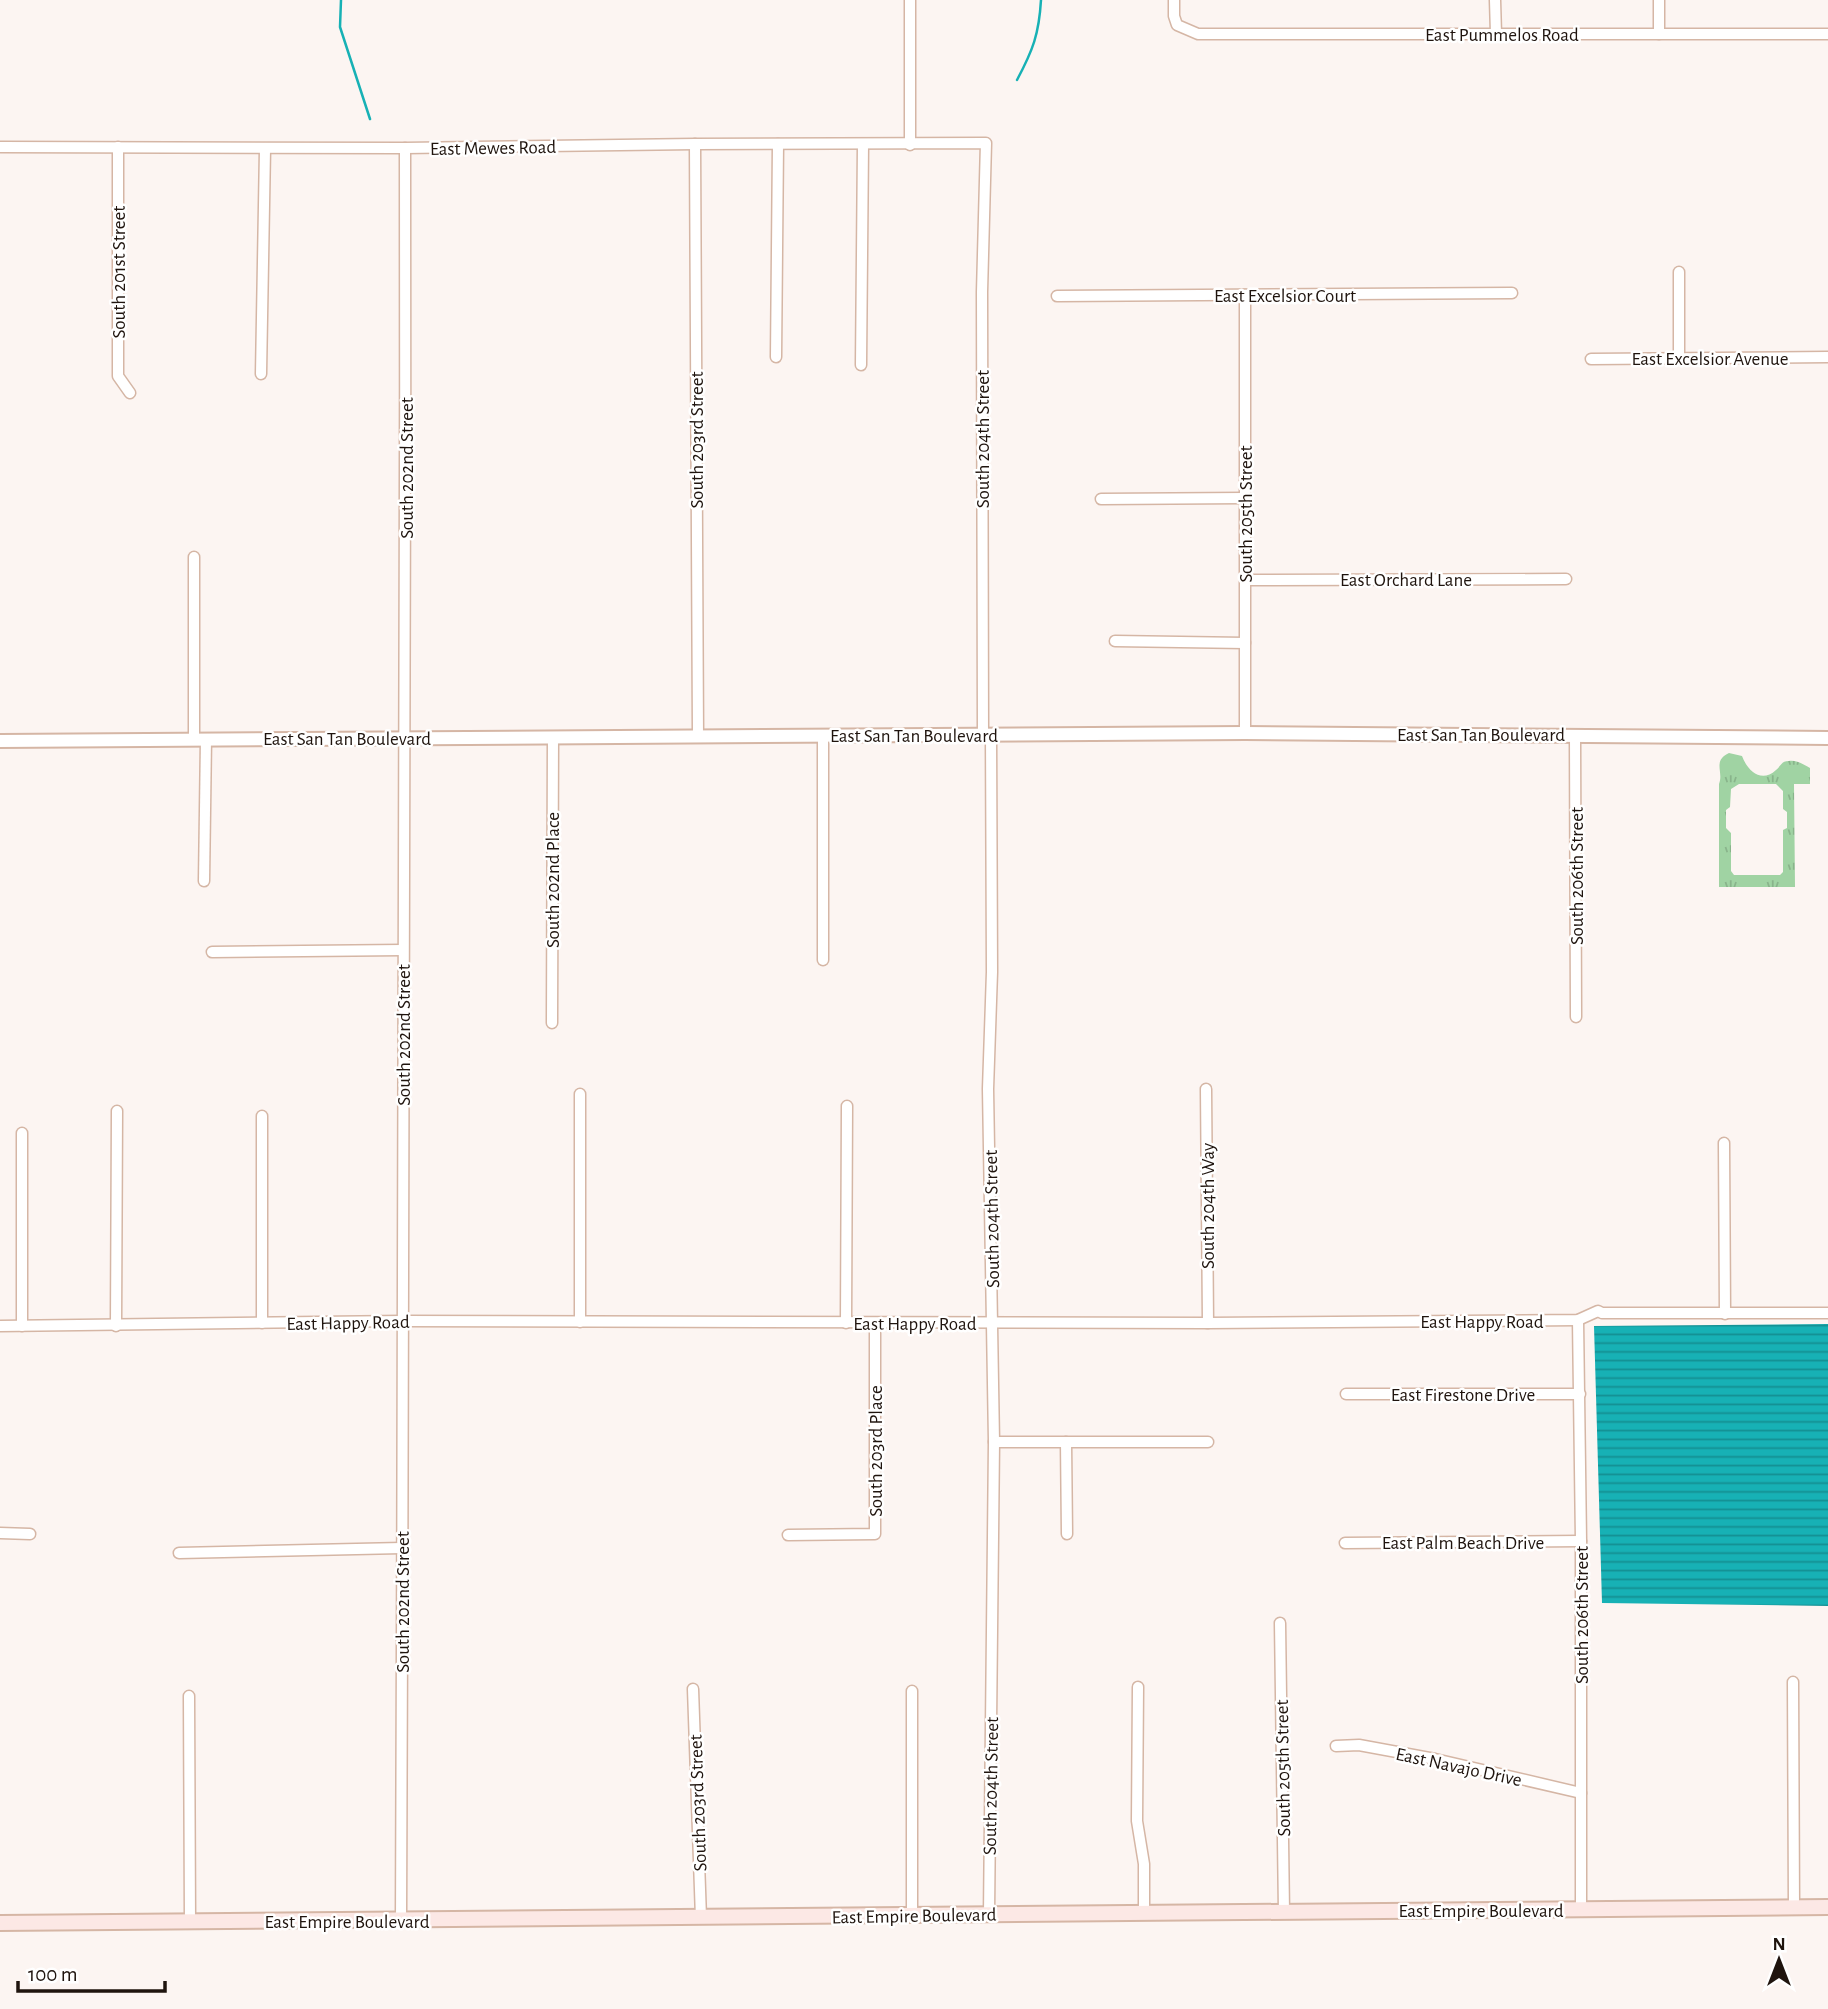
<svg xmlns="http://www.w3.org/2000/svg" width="1828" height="2009" font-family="'Alegreya Sans',sans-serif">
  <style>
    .grass { fill: url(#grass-tufts); fill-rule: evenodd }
    .water { fill: url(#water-rules) }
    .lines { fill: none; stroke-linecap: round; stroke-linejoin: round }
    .stream { stroke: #17b1b5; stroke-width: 2.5 }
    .minor-casing { stroke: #d5b6a5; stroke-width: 13 }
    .tertiary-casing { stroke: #d5b6a5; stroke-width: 16 }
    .secondary-casing { stroke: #d5b6a5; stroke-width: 18 }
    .minor { stroke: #fff; stroke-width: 10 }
    .tertiary { stroke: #fff; stroke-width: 12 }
    .secondary { stroke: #fce8e5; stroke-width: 14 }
    .labels { text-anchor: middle; stroke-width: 5; stroke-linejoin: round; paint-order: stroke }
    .street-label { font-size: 19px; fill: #1f140e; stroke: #fff }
  </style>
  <defs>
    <pattern id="grass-tufts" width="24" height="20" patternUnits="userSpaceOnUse" patternTransform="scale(1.75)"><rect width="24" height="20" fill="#a0d3a3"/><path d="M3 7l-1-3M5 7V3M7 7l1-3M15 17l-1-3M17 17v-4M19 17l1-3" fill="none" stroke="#89b48b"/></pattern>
    <pattern id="water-rules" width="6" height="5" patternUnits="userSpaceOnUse" patternTransform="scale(1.75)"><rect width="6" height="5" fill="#17b1b5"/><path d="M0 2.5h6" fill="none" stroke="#148f92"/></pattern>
  </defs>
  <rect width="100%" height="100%" fill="#fcf5f2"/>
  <path class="grass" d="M1729,753L1742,756C1747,770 1761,784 1776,770C1781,766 1781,761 1789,761C1797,760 1803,764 1810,768V784H1794L1795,887H1719V784C1724,772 1712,761 1729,753ZM1739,784H1776L1783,791V809L1787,812V828L1783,830V872L1780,875H1734L1731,871V833L1726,828V810L1730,807L1731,789Z"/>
  <path class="water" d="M1828,1324V1606L1602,1603L1594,1326Z"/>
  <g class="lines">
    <g class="stream">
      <path d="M341,0L340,27L370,119"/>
      <path d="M1017,80C1033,50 1039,34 1041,0"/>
    </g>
    <g class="minor-casing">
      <g id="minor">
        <path d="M910,0V145"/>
        <path d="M1174,0V16L1177,25L1198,34H1828"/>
        <path d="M1495,0L1496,34"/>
        <path d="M1659,0V34"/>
        <path d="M695,144L698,736"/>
        <path d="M0,147L405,148L695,144L986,143L982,292L983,734"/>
        <path d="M118,147V376L130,393"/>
        <path d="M1245,295V733"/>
        <path d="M1057,296L1512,293"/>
        <path d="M776,357L778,144"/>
        <path d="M1679,358V272"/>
        <path d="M1591,359L1828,357"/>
        <path d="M861,365L863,144"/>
        <path d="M261,374L265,149"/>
        <path d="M1101,499L1245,498"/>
        <path d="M194,557V739"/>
        <path d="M1246,580L1566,579"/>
        <path d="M1115,641L1245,643"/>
        <path d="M823,735V960"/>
        <path d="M1575,735L1576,1017"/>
        <path d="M204,881L206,739"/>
        <path d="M212,952L403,950"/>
        <path d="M552,1023L553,737"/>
        <path d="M1206,1089L1208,1323"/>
        <path d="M580,1094V1322"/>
        <path d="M262,1116V1323"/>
        <path d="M22,1133V1326"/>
        <path d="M1724,1143L1725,1314"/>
        <path d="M1578,1320L1581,1541V1909"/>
        <path d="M846,1323L847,1106"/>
        <path d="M0,1326L402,1321L1208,1323L1578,1320L1598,1311L1602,1313H1828"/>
        <path d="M116,1326L117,1111"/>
        <path d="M1346,1394H1580"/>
        <path d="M994,1442H1208"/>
        <path d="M1066,1442L1067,1534"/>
        <path d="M0,1533L30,1534"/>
        <path d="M788,1535L875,1534V1323"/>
        <path d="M1345,1543L1581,1541"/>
        <path d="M179,1553L402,1548"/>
        <path d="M1280,1623L1284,1912"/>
        <path d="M1793,1682L1794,1907"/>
        <path d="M1138,1687L1137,1821L1144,1864V1913"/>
        <path d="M693,1689L701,1918"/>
        <path d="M189,1696L190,1921"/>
        <path d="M1336,1746L1359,1745L1435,1759L1581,1793"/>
        <path d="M989,1914L994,1442L988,1089L992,972L991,734"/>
        <path d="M912,1915V1691"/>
        <path d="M401,1921C403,1330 406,739 405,148"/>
      </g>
    </g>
    <g class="tertiary-casing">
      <path id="tertiary" d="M0,741L1245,733L1828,738"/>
    </g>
    <g class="secondary-casing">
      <path id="secondary" d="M0,1923L1828,1907"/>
    </g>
    <use href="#minor" class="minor"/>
    <use href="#tertiary" class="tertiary"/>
    <use href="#secondary" class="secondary"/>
  </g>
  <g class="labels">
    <g class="street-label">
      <text x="1502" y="41">East Pummelos Road</text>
      <text transform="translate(493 147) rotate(-1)" y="7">East Mewes Road</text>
      <text transform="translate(118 272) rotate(-90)" y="7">South 201st Street</text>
      <text x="1285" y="302">East Excelsior Court</text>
      <text x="1710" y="365">East Excelsior Avenue</text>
      <text transform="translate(982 439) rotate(-90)" y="7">South 204th Street</text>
      <text transform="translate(696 440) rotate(-90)" y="7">South 203rd Street</text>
      <text transform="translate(406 468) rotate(-90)" y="7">South 202nd Street</text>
      <text transform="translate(1245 514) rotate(-90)" y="7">South 205th Street</text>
      <text x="1406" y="586">East Orchard Lane</text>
      <text x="1481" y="741">East San Tan Boulevard</text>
      <text x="914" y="742">East San Tan Boulevard</text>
      <text x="347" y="745">East San Tan Boulevard</text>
      <text transform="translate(1576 876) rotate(-90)" y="7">South 206th Street</text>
      <text transform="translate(552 880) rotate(-90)" y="7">South 202nd Place</text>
      <text transform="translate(403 1035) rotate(-90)" y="7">South 202nd Street</text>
      <text transform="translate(1207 1206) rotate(-90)" y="7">South 204th Way</text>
      <text transform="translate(991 1219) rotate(-91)" y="7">South 204th Street</text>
      <text x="1482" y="1328">East Happy Road</text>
      <text transform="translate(348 1322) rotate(-1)" y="7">East Happy Road</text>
      <text x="915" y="1330">East Happy Road</text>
      <text x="1463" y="1401">East Firestone Drive</text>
      <text transform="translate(875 1451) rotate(-90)" y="7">South 203rd Place</text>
      <text x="1463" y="1549">East Palm Beach Drive</text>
      <text transform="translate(402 1602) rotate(-90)" y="7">South 202nd Street</text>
      <text transform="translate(1581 1615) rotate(-90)" y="7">South 206th Street</text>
      <text transform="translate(1459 1766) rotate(12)" y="7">East Navajo Drive</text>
      <text transform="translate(1282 1768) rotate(-91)" y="7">South 205th Street</text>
      <text transform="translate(990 1786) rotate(-89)" y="7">South 204th Street</text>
      <text transform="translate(697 1803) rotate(-92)" y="7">South 203rd Street</text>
      <text x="1481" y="1917">East Empire Boulevard</text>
      <text transform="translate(914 1915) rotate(-1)" y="7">East Empire Boulevard</text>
      <text x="347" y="1928">East Empire Boulevard</text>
    </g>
  </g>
  <g transform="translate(1779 1960)" stroke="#ffffff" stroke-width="5" paint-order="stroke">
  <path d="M0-5L12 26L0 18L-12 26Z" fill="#1f140e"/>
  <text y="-10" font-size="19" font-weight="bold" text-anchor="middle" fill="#1f140e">N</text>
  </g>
  <path d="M18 1981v10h147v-10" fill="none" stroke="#1f140e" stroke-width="3.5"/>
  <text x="28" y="1981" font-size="21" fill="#1f140e" stroke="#ffffff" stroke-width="5" paint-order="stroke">100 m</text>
</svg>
